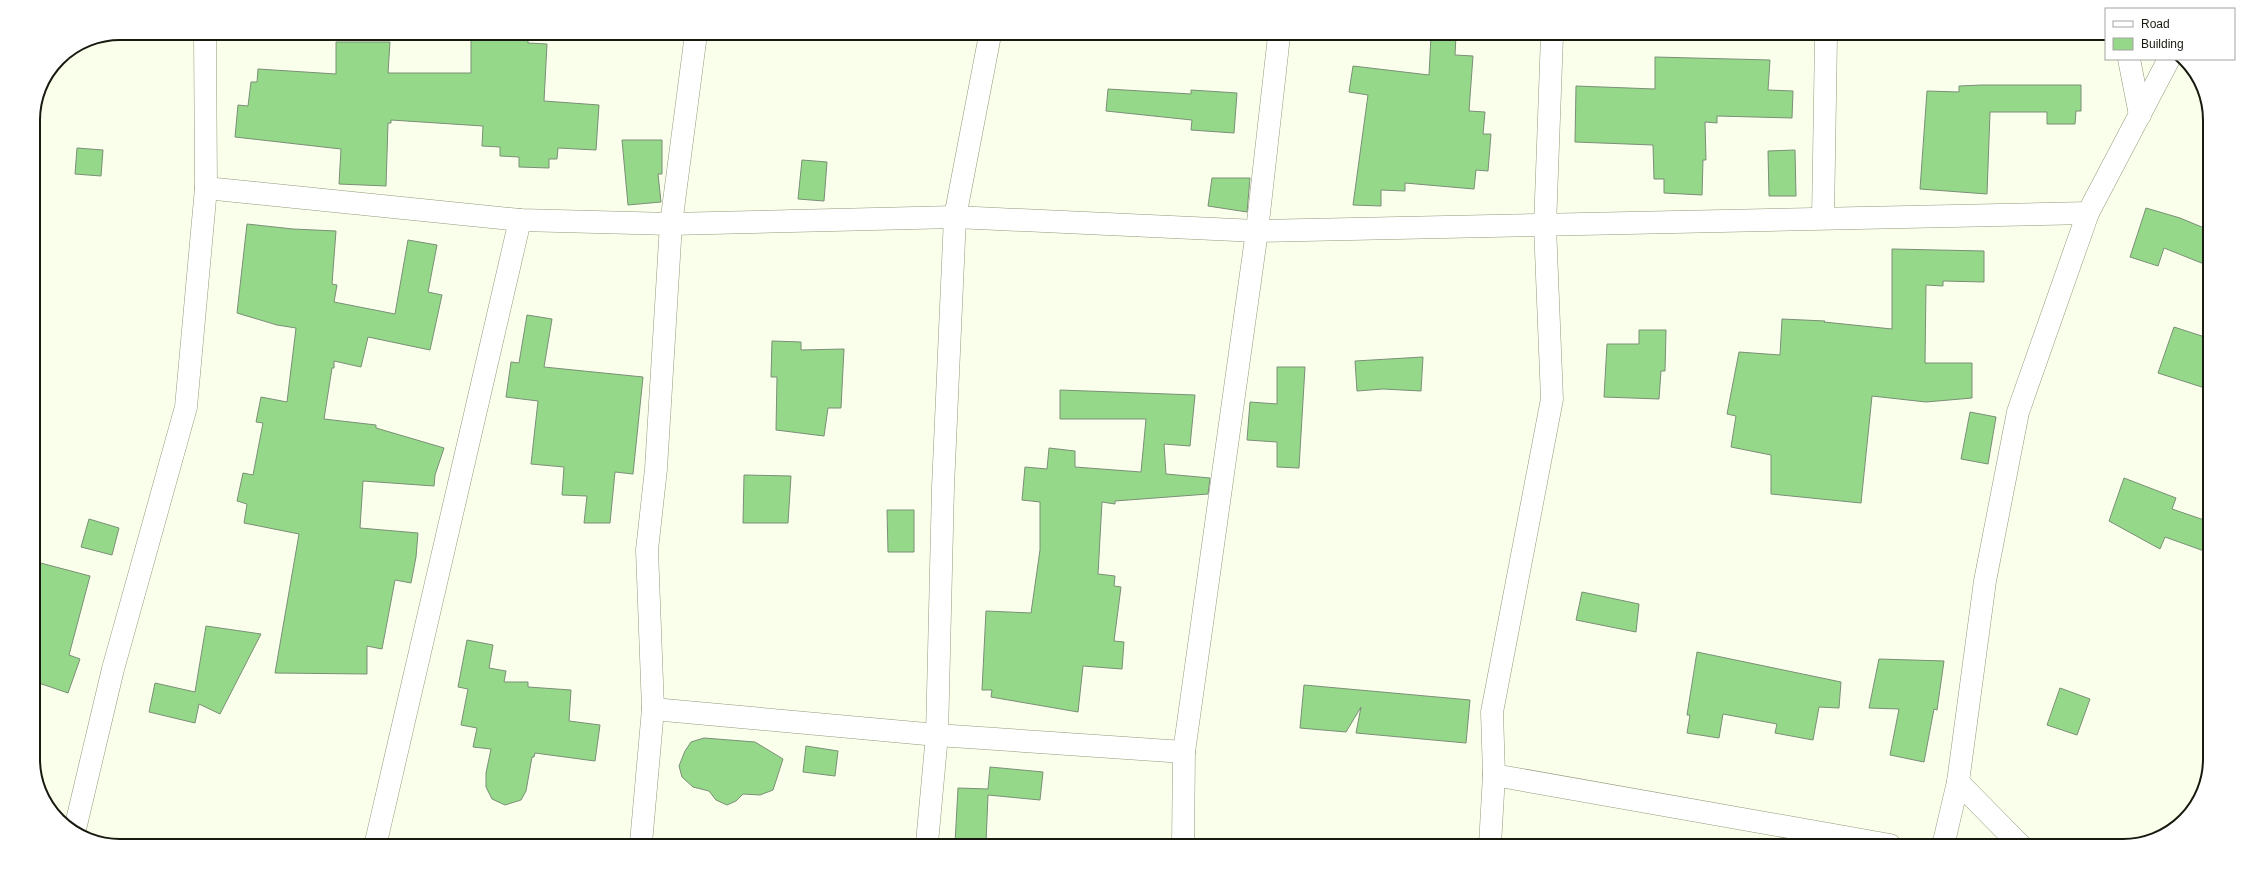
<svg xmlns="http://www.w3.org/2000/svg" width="2243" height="879" font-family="Helvetica,sans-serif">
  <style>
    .building { fill: #96d88a; stroke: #7a8f76 }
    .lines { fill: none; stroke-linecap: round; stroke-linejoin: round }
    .minor-casing { stroke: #929a7b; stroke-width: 23 }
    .minor { stroke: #fff; stroke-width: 22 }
    .rim { fill: none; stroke: #181a0f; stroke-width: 2 }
  </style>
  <rect width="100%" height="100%" fill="#f9ffeb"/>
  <g class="building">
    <path d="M471,34H528V43L547,44L544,101L599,105L596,150L558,148L557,159H549V168L519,167V157L500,156V147L482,146L483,126L391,120V123H388L386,186L339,184L341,149L235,137L238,105L248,106L251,82H257L258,69L336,74V42H390L388,73H471Z"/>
    <path d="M1431,36H1456L1455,55L1473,56L1469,111L1485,112L1483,134H1491L1488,171L1476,170L1474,189L1405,183V191L1381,190V206L1353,205L1368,95L1349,92L1353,66L1429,75Z"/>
    <path d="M1655,57L1770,60L1768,90L1793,91L1792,118L1717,116V123L1705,122L1706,160H1703L1702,195L1664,193V179H1654L1653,145L1575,142L1576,86L1655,89Z"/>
    <path d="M1982,85H2081V111H2076L2075,124H2047V112H1990L1987,194L1920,189L1927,91L1959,92V86Z"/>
    <path d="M1108,89L1191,94V90L1237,93L1234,133L1191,130L1192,120L1106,111Z"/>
    <path d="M622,140H662V174H658L661,202L628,205Z"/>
    <path d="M77,148L103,150L101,176L75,174Z"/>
    <path d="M1795,150L1796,196H1769L1768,151Z"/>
    <path d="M802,160L827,162L824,201L798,199Z"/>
    <path d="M1212,178H1250L1247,212L1208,206Z"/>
    <path d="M2146,208L2180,218L2209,230V266L2164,248L2158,266L2130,257Z"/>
    <path d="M247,224L293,229L336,231L332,284L337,285L334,302L395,314L408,240L437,245L428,292L442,295L430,350L368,337L361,367L334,361V368H332L324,419L376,425V428L444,448L435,475L434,486L363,481L360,528L418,533L416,557L411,583L395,580L382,649L367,646V674L275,673L299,534L244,523L247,504L237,501L243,473L253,475L263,423L256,422L261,397L287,402L296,328L277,325L237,313Z"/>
    <path d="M1892,249L1984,251V282L1943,281V286L1926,285L1925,363H1972V398L1926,402L1872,396L1861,503L1771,494V455L1731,447L1736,416L1727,414L1739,352L1780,355L1782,319L1825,321L1824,322L1892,329Z"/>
    <path d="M527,315L552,319L544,367L643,377L633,474L615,472L610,523H584L587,496L562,495L564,467L531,464L538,401L506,397L511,362L519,363Z"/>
    <path d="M2174,327L2208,338V389L2158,373Z"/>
    <path d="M1639,330H1666L1665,371H1661L1659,399L1604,397L1607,344H1639Z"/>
    <path d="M772,341L801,342V350L844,349L841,408H828L824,436L776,430L777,377H771Z"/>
    <path d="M1423,357L1421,391L1383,389L1357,391L1355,361Z"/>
    <path d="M1277,367H1305L1299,468L1277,467V442L1247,440L1250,402L1277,404Z"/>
    <path d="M1060,390L1195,395L1190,446L1164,444L1166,474L1210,478L1208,494L1115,501V504L1102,502L1098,574L1115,576L1114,586L1121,587L1114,641L1124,642L1122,669L1083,666L1078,712L991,697L992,690H982L986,611L1031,613L1040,550V502L1022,500L1025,467L1047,469L1049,448L1075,451V467L1141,472L1146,419H1060Z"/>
    <path d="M1970,412L1996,417L1988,464L1961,459Z"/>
    <path d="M744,475L791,476L788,523H743Z"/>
    <path d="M2124,478L2176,498L2172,509L2207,521V552L2165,537L2160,549L2109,521Z"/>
    <path d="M887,510H914V552H888Z"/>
    <path d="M89,519L119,528L112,555L81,547Z"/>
    <path d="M33,561L90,576L69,655L80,659L68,693L33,681Z"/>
    <path d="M1582,592L1639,604L1636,632L1576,620Z"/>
    <path d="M206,626L261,634L220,714L199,704L195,723L149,712L155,683L195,692Z"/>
    <path d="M467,640L493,645L489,668L506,671L504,682H528V687L571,690L569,721L600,725L595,761L535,753L534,757H532L526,791L521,800L505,805L492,799L486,787V773L491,749L473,747L477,728L461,725L468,689L458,687Z"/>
    <path d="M1697,652L1841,682L1839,708L1819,707L1813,740L1775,733L1777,724L1723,714L1719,738L1687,733L1690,715H1687Z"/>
    <path d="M1879,659L1944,661L1937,710L1934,709L1924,762L1890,755L1899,709L1869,708Z"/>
    <path d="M1304,685L1470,700L1466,743L1356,733L1361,707L1346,732L1300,728Z"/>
    <path d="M2060,688L2090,699L2077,735L2047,725Z"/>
    <path d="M704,738L755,742L783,759L773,790L760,795L743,794L736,801L727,805L716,800L709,791L693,787L682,777L679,766L685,751L691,742Z"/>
    <path d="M806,746L838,751L835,776L803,772Z"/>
    <path d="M990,767L1043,772L1040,800L988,795L986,843H955L958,788L988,789Z"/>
  </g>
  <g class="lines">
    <g class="minor-casing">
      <g id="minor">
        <path d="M2129,59L2140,115"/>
        <path d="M206,188L520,220L671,224L955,217L1257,231L2088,213"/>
        <path d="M1823,218L1826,37"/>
        <path d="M653,709L937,735L1184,752"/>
        <path d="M1494,775L1890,845"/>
        <path d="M1958,782L2021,846"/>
        <path d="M75,829L113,669L186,407L206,188L205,33"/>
        <path d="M376,842L520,220"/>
        <path d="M641,843L653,709L647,550L656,469L671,224L696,34"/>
        <path d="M927,843L937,735L943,487L955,217L990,35"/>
        <path d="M1183,844L1184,752L1257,231L1279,36"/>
        <path d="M1490,845L1494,775L1492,712L1552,399L1545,226L1552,36"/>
        <path d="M1943,846L1958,782L1985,581L2018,412L2088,213L2169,59"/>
      </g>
    </g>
    <use href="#minor" class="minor"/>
  </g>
  <path d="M0 0H2243V879H0ZM120 40H2123A80 80 0 0 1 2203 120V759A80 80 0 0 1 2123 839H120A80 80 0 0 1 40 759V120A80 80 0 0 1 120 40Z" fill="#fff" fill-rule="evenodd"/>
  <path class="rim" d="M120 40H2123A80 80 0 0 1 2203 120V759A80 80 0 0 1 2123 839H120A80 80 0 0 1 40 759V120A80 80 0 0 1 120 40Z"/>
  <rect x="2105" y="8" width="130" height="52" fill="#ffffff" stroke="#a3a39f"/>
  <rect x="2113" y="21" width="20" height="6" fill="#ffffff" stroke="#a3a39f"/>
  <text x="2141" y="28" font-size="12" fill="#181a0f">Road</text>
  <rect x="2113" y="38" width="20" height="12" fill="#96d88a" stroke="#a3a39f"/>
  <text x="2141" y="48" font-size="12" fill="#181a0f">Building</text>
</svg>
